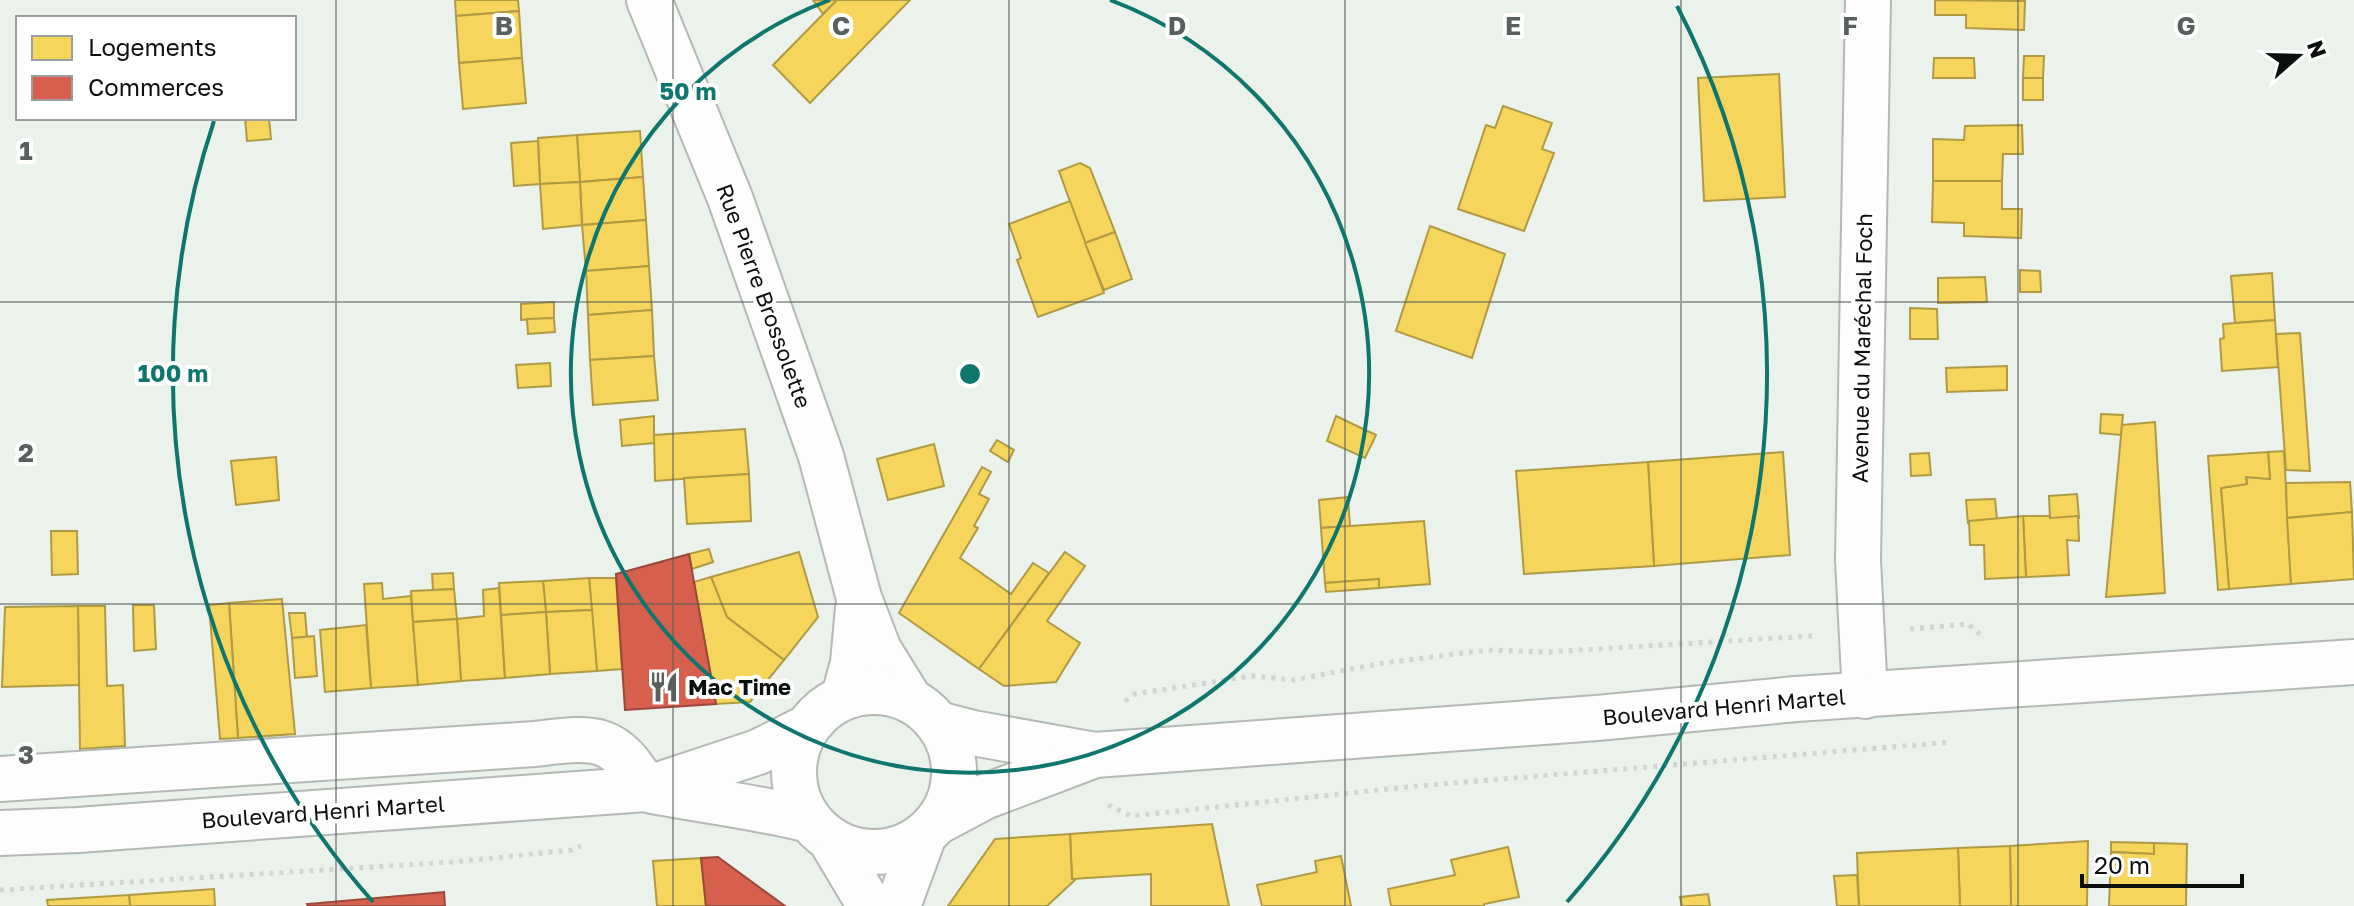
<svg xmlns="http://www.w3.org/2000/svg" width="2354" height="906" font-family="'Golos Text',sans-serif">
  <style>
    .homes { fill: #f6d55c; stroke: #b09a44; stroke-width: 2 }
    .shops { fill: #d6604d; stroke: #99483a; stroke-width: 2 }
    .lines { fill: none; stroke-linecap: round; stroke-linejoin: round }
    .minor-casing { stroke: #b4b9b5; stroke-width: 48 }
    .tertiary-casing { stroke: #b4b9b5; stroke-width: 48 }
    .secondary-casing { stroke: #b4b9b5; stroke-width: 48 }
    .path { stroke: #d2d5d3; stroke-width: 5; stroke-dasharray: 4 6; stroke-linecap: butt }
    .minor { stroke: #fcfdfc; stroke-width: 44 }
    .tertiary { stroke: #fcfdfc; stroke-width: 44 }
    .secondary { stroke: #fcfdfc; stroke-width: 44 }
    .grid { fill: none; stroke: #595f5b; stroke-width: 2; stroke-opacity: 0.55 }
    .ring { fill: none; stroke: #0f766e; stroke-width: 4 }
    .labels { text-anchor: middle; stroke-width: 8; stroke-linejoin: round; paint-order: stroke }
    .street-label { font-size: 22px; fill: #0b100d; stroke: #fff }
    .poi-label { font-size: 22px; font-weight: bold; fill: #0b100d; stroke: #fff; text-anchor: start }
    .grid-label { font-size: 26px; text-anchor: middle; font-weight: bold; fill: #595f5b; stroke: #fff; stroke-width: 8; stroke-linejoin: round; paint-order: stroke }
    .centre { fill: #0f766e; stroke: #fff; stroke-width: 4 }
    .ring-label { font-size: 24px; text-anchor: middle; font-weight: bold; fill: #0f766e; stroke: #fff; stroke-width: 8; stroke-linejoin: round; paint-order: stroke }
  </style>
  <rect width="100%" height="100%" fill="#eaf2eb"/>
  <g class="homes">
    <path d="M455,0H518L519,11L456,16Z"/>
    <path d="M813,0H837L823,14Z"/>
    <path d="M837,0H910L810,103L773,65Z"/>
    <path d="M1935,0L2025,1L2024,30L1966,28V15H1935Z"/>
    <path d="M519,11L522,58L459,63L456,16Z"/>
    <path d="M2024,56H2044L2043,78H2023Z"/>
    <path d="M522,58L526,103L463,109L459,63Z"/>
    <path d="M1934,58H1974L1975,78H1933Z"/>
    <path d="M1779,74L1785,197L1704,201L1698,78Z"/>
    <rect x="2023" y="78" width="20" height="22"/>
    <path d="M1503,106L1552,123L1542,149L1554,153L1524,231L1458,209L1486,125L1495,128Z"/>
    <path d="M245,118H269L271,139L247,141Z"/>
    <path d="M2022,125L2023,154H2003L2002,181H1933V139L1964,140L1965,126Z"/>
    <path d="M640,131L643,177L580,182L577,135Z"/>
    <path d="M577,135L580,182L540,184L538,138Z"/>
    <path d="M538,141L540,184L514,186L511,143Z"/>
    <path d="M1080,163L1090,168L1115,232L1085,243L1059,171Z"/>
    <path d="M643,177L646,220L582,225L580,182Z"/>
    <path d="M1933,181H2002V209H2022L2021,238L1964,236V223L1932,222Z"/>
    <path d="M580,182L582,225L543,229L540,184Z"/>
    <path d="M1070,201L1104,293L1038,317L1017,260L1021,258L1009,224Z"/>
    <path d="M646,220L649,266L586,271L582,225Z"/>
    <path d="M1430,226L1505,254L1472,358L1396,331Z"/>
    <path d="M1115,232L1132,279L1104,290L1085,243Z"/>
    <path d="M649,266L652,310L588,315L586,271Z"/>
    <path d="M2020,270L2040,271L2041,292H2020Z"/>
    <path d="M2272,273L2275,320L2235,323L2231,276Z"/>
    <path d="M1985,277L1987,302L1938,303V278Z"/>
    <path d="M554,302V318L521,320V304Z"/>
    <path d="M1910,308L1937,309L1938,339H1910Z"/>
    <path d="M652,310L654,356L590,360L588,315Z"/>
    <path d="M554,318L555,332L528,334L527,319Z"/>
    <path d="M2275,320L2278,367L2222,371L2220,339L2224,338L2223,324Z"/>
    <path d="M2300,333L2310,471L2286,470L2276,334Z"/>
    <path d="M654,356L658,400L593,405L590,360Z"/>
    <path d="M550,363L551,386L518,388L516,365Z"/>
    <path d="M2007,366V390L1947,392L1946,368Z"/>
    <path d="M2101,414L2123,415L2121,435L2100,433Z"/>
    <path d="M654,416V443L622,446L620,420Z"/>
    <path d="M1336,416L1376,435L1365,458L1327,441Z"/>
    <path d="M2155,422L2165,593L2106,597L2122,425Z"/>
    <path d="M745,429L749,474L655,481L654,435Z"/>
    <path d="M997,440L1014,450L1008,462L990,451Z"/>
    <path d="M934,444L944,486L888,500L877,459Z"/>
    <path d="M2284,451L2291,584L2229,589L2221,488L2247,484L2246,477L2270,479L2268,452Z"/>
    <path d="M1783,452L1790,555L1654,566L1648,462Z"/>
    <path d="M2268,452L2270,479L2246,477L2247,484L2221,488L2229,589L2218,590L2208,456Z"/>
    <path d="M1929,453L1931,475L1911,476L1910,454Z"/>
    <path d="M276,457L279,500L236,505L231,461Z"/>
    <path d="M1648,462L1654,566L1524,574L1516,471Z"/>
    <path d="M982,467L991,472L979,494L989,499L974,526L978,528L960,558L1011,594L1033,563L1049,573L979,669L899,613Z"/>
    <path d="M749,474L751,521L687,524L684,478Z"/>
    <path d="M2350,482L2352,512L2287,518L2286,483Z"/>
    <path d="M2077,494L2079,518H2050L2049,496Z"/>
    <path d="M1348,497L1350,526L1321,528L1319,500Z"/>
    <path d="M1995,499L1997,520L1969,521L1968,524L1966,500Z"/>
    <path d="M2352,512L2354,579L2291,584L2287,518Z"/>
    <path d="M2023,516H2050V518L2078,516L2079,541L2067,540L2069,575L2026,577Z"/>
    <path d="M2023,516L2026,577L1985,579L1984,545H1970L1969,521Z"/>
    <path d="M1424,521L1430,584L1379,588V579L1325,583L1321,528Z"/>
    <path d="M51,531H77L78,574L52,575Z"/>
    <path d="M709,549L713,562L692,569L689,554Z"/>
    <path d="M799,552L818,617L784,660L727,617L711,577Z"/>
    <path d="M1065,552L1085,566L1047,621L1080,643L1056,682L1004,686L979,669Z"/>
    <path d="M453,573L454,589L433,590L432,574Z"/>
    <path d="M711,577L727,617L784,660L750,702L716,704L694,582Z"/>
    <path d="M589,578H616L622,669L597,671Z"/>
    <path d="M589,578L592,610L546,612L543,581Z"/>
    <path d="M1379,579V588L1326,592L1325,583Z"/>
    <path d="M543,581L546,612L501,615L499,583Z"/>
    <path d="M382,583L383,599L411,596L418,685L371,688L364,584Z"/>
    <path d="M499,588L505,678L461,681L457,619L484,616L483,590Z"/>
    <path d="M454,589L457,619L413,622L411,591Z"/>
    <path d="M282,599L295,734L238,738L229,603Z"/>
    <path d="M229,603L238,738L220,739L209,605Z"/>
    <path d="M133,605H154L156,649L134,651Z"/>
    <path d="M78,606H105L107,686L123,685L125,746L80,749Z"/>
    <path d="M78,606L79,685L2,687L5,607Z"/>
    <path d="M592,610L597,671L550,674L546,612Z"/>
    <path d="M546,612L550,674L505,678L501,615Z"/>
    <path d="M289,613H305L307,637L292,638Z"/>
    <path d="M457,619L461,681L418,685L413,622Z"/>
    <path d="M366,625L371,688L325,692L320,630Z"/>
    <path d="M314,636L317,676L295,678L292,638Z"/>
    <path d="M1212,824L1229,906H1151V874L1072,879L1070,834Z"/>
    <path d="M1070,834L1072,879H1076L1047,906H948L995,839Z"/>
    <path d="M2088,841L2087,906H2011L2010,846Z"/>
    <path d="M2111,842L2154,843V854L2111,852Z"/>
    <path d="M2154,843L2187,844L2186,906H2109L2111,852L2154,854Z"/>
    <path d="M2010,846L2011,906H1960L1958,848Z"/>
    <path d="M1508,847L1519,897L1484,904V906H1391L1388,889L1455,875L1451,860Z"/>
    <path d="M1958,848L1960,906H1859L1857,853Z"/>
    <path d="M1341,856L1351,906H1262L1257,885L1317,872L1315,861Z"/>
    <path d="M701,858L706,906H657L653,861Z"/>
    <path d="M1857,875L1859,906H1837L1834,876Z"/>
    <path d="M214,889L215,906H130L129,895Z"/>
    <path d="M1708,894L1710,906H1682L1680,897Z"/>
    <path d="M129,895L130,906H48L47,900Z"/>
  </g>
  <g class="shops">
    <path d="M689,554L716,704L625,710L616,574Z"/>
    <path d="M718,857L785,906H706L701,858Z"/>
    <path d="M444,892L445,906H308L307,904Z"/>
  </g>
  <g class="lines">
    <g class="minor-casing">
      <g id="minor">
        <path d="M1865,696L1858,560L1868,0"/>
        <path d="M0,779L535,744C595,737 614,733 646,789"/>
      </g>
    </g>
    <g class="tertiary-casing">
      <g id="tertiary">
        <path d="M649,0L730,198L821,456L859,598L879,650L910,700"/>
        <path d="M844,696L853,663L858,608"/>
        <path d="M830,839L870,906"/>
        <path d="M898,906L924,835"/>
      </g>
    </g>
    <g class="secondary-casing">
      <g id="secondary">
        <circle cx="874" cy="772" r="80"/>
        <path d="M938,724L973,733L1095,755L1597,718L1796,699L2354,662"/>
        <path d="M652,791C705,801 758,807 809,820"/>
        <path d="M939,821L984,797L1095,755"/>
        <path d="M0,833L78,830L646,789L758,752L806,728"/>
      </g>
    </g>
    <g class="path">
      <path d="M1910,629L1968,624L1983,637"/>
      <path d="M1125,701L1135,694L1252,676L1294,680L1383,663L1488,650L1547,652L1812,636"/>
      <path d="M1108,805L1131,816L1417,786L1952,742"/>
      <path d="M0,890L453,862L572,850L581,846"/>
    </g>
    <use href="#minor" class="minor"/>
    <use href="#tertiary" class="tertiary"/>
    <use href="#secondary" class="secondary"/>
  </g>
  <path class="grid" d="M336,0V906M673,0V906M1009,0V906M1345,0V906M1681,0V906M2018,0V906M0,302H2354M0,604H2354"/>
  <g class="ring">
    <path d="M1110 0A399 399 0 1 1 830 0"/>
    <path d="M373 902A797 797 0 0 1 214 121M1677 6A797 797 0 0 1 1567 902"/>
  </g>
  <defs>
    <g id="restaurant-bare" transform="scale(2.4)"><path d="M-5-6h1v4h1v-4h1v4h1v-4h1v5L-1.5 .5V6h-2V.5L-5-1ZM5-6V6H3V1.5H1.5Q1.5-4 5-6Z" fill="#595f5b" stroke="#fff" stroke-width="2.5" paint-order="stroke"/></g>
  </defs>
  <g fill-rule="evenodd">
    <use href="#restaurant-bare" x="664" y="687"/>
  </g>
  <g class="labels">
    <g class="street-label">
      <text transform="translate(764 296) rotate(70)" y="8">Rue Pierre Brossolette</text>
      <text transform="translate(1862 348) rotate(-89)" y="8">Avenue du Maréchal Foch</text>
      <text transform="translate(1724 707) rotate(-5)" y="8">Boulevard Henri Martel</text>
      <text transform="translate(323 812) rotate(-4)" y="8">Boulevard Henri Martel</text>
    </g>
    <g class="poi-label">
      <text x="688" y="695">Mac Time</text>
    </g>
  </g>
  <g class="grid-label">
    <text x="504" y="35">B</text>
    <text x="841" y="35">C</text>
    <text x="1177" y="35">D</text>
    <text x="1513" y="35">E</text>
    <text x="1850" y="35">F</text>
    <text x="2186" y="35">G</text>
    <text x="26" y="160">1</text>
    <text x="26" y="462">2</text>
    <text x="26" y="764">3</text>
  </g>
  <circle cx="970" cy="374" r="12" class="centre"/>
  <g class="ring-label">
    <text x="688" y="100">50 m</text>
    <text x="173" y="382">100 m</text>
  </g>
  <rect x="16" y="16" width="280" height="104" fill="#ffffff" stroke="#9d9f9e" stroke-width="2"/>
  <rect x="32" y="36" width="40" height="24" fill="#f6d55c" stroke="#9d9f9e" stroke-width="2"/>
  <text x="88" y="56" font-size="24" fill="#0b100d">Logements</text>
  <rect x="32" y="76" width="40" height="24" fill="#d6604d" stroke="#9d9f9e" stroke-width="2"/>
  <text x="88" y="96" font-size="24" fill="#0b100d">Commerces</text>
  <g transform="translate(2298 56) rotate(70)" stroke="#ffffff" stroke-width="6" paint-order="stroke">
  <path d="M0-6L14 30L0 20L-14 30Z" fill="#0b100d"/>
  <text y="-12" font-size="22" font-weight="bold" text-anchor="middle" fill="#0b100d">N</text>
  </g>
  <path d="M2082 874v12h160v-12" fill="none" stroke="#0b100d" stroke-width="4"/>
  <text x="2094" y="874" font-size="24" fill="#0b100d" stroke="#ffffff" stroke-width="6" paint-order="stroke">20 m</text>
</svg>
